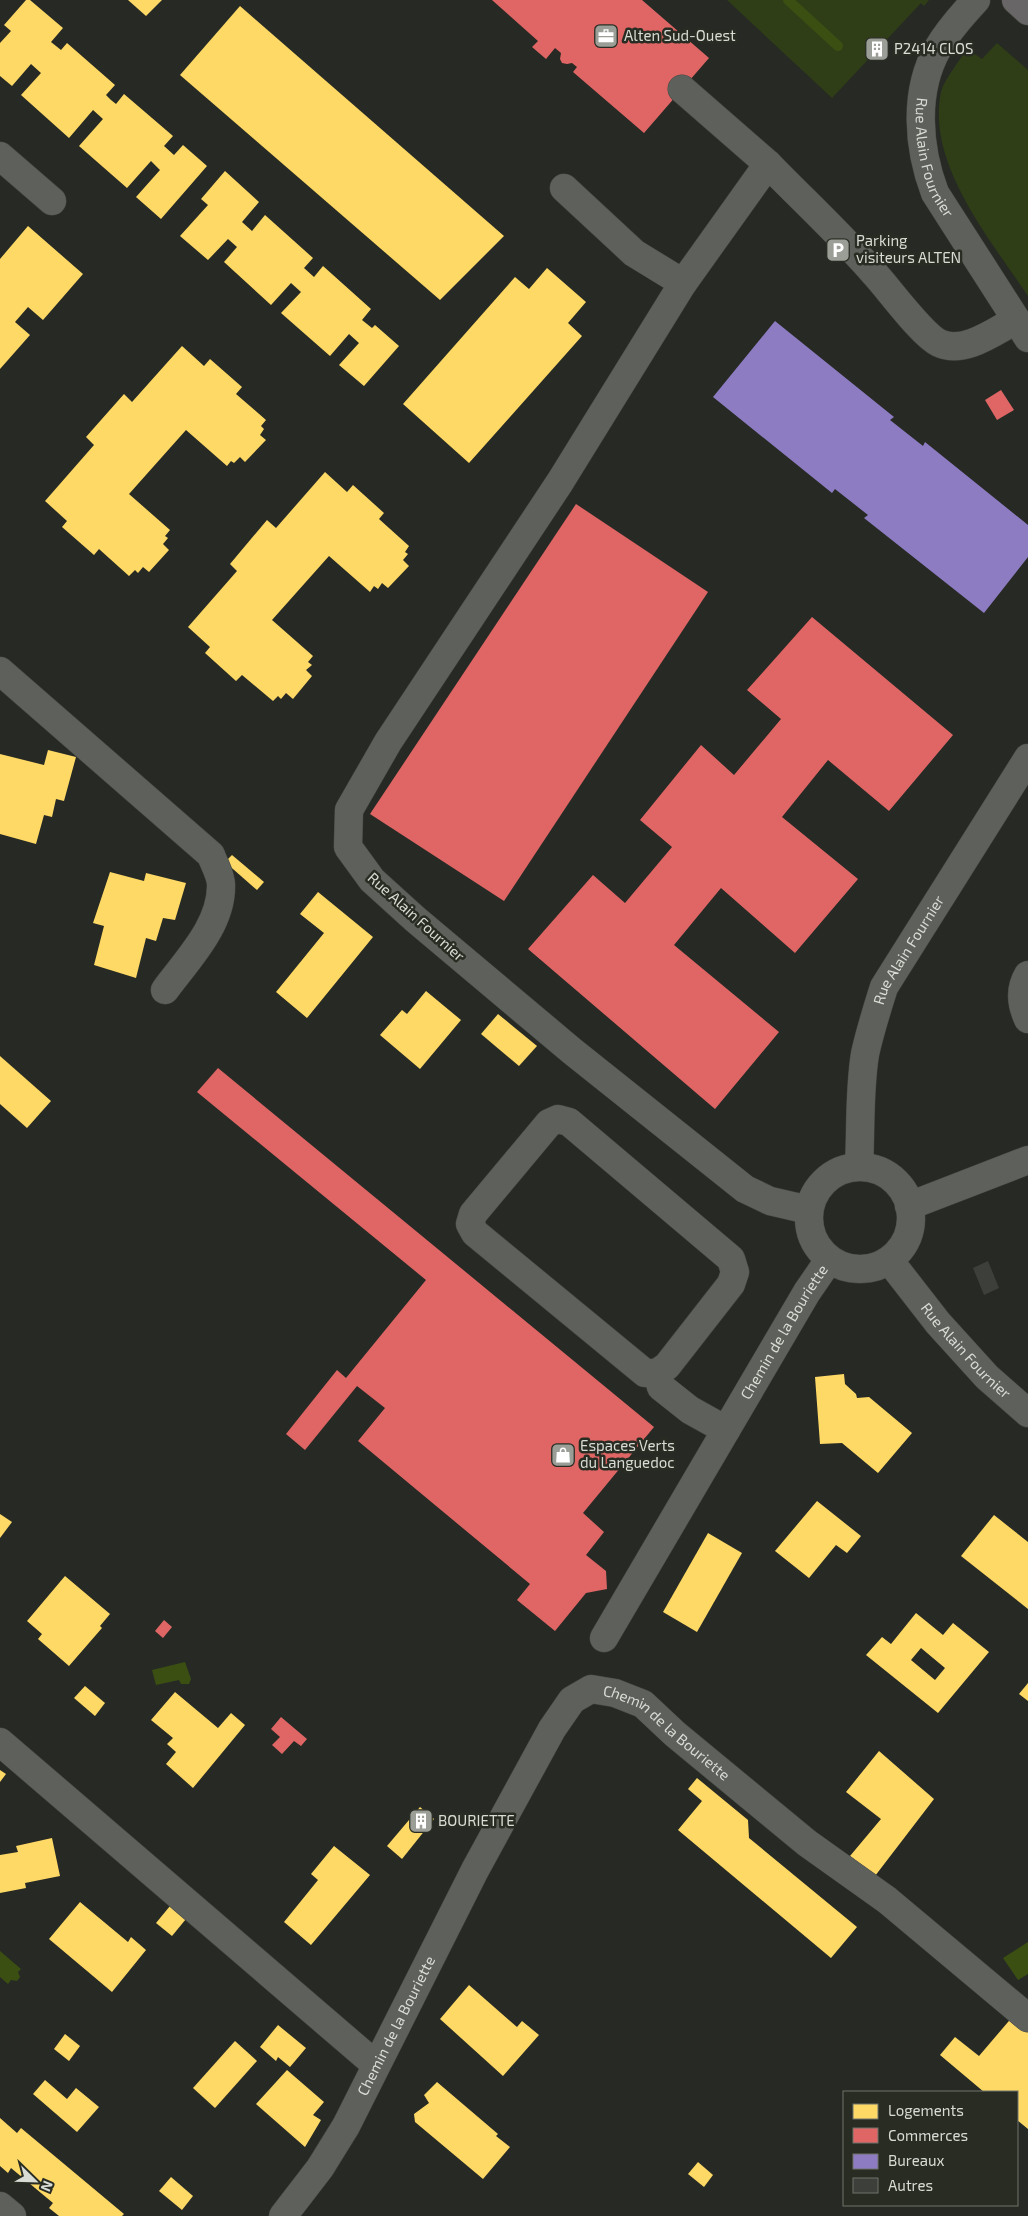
<svg xmlns="http://www.w3.org/2000/svg" width="1028" height="2216" font-family="'Exo 2',sans-serif">
  <style>
    .green { fill: #2f3e17 }
    .water { fill: #3b4f13 }
    .homes { fill: #ffd966; fill-rule: evenodd }
    .shops { fill: #e06666 }
    .offices { fill: #8e7cc3 }
    .lines { fill: none; stroke-linecap: round; stroke-linejoin: round }
    .stream { stroke: #3b4f13; stroke-width: 10 }
    .building { fill: #3c3f3a }
    .minor-casing { stroke: #444742; stroke-width: 29 }
    .highway-casing { stroke: #444742; stroke-width: 29 }
    .minor { stroke: #5e615b; stroke-width: 28 }
    .highway { stroke: #686666; stroke-width: 28 }
    .labels { text-anchor: middle; stroke-width: 5; stroke-linejoin: round; paint-order: stroke }
    .poi-label { font-size: 15px; fill: #d8dcd5; stroke: #282c22; text-anchor: start }
    .street-label { font-size: 15px; fill: #d8dcd5; stroke: #282c22 }
  </style>
  <rect width="100%" height="100%" fill="#272a24"/>
  <g class="green">
    <path d="M727,0H929L924,6L921,3L832,98Z"/>
    <path d="M997,43L1028,70V296C991,240 926,164 941,92C944,80 960,60 967,49L982,59Z"/>
  </g>
  <g class="water">
    <path d="M185,1662L191,1679L189,1684H181L179,1680L156,1685L152,1670Z"/>
    <path d="M1028,1942V1974L1018,1980L1003,1958Z"/>
    <path d="M0,1951L21,1969L18,1972L20,1977L17,1981L11,1980L8,1984L0,1977Z"/>
  </g>
  <g class="homes">
    <path d="M26,0H30L63,28L51,42L61,50L67,43L115,85L106,95L111,100L116,104L124,94L173,136L164,146L174,155L183,145L207,166L161,219L136,197L160,170L151,161L127,188L79,146L103,119L93,110L69,138L21,95L41,73L31,64L12,86L0,76V43L11,31L4,25Z"/>
    <path d="M128,0H162L146,16Z"/>
    <path d="M240,6L504,236L440,300L180,75Z"/>
    <path d="M225,171L259,202L242,222L252,231L265,215L313,258L304,268L314,277L323,266L371,309L362,320L372,328L375,325L399,346L364,386L339,365L359,343L349,334L330,356L281,313L301,292L291,283L271,305L224,262L237,247L228,239L208,260L180,236L208,205L201,199Z"/>
    <path d="M28,226L83,274L43,320L28,307L15,322L30,335L0,369V259Z"/>
    <path d="M547,268L586,302L568,323L582,336L469,463L403,404L515,277L529,289Z"/>
    <path d="M182,346L204,366L210,359L242,387L236,394L266,420L261,426L264,429L260,435L266,440L245,462L240,457L234,463L231,461L227,466L186,430L129,494L170,530L165,536L168,538L163,544L169,550L149,572L143,567L138,573L135,570L129,576L99,549L94,555L62,527L67,521L45,501L94,445L86,437L124,394L132,402Z"/>
    <path d="M325,472L347,492L353,485L384,513L379,519L409,546L405,552L408,554L403,560L409,566L388,588L382,583L378,589L374,586L370,592L329,556L272,620L313,656L308,662L312,665L306,670L312,676L293,699L286,693L281,699L278,696L273,701L242,675L236,681L205,653L210,647L188,627L237,571L230,564L267,520L276,528Z"/>
    <path d="M48,750L76,757L64,801L56,799L52,817L44,815L36,844L0,834V754L44,765Z"/>
    <path d="M232,855L264,882L257,890L225,862Z"/>
    <path d="M110,872L144,881L146,873L186,883L175,920L163,918L156,941L146,938L136,978L94,965L104,926L93,923Z"/>
    <path d="M318,892L373,937L307,1018L276,992L324,933L300,914Z"/>
    <path d="M426,991L461,1020L420,1069L380,1035L402,1010L407,1014Z"/>
    <path d="M498,1014L537,1046L519,1066L481,1034Z"/>
    <path d="M0,1056L51,1101L27,1128L0,1104Z"/>
    <path d="M844,1374L845,1384L856,1394L857,1398L869,1397L912,1433L878,1473L842,1443L820,1444L815,1377Z"/>
    <path d="M817,1501L861,1536L847,1553L836,1545L809,1578L775,1551Z"/>
    <path d="M0,1514L12,1522L0,1538Z"/>
    <path d="M994,1515L1028,1542V1609L961,1556Z"/>
    <path d="M708,1533L742,1553L697,1632L663,1612Z"/>
    <path d="M65,1576L110,1614L100,1626L102,1628L69,1666L38,1639L42,1634L27,1621Z"/>
    <path d="M916,1613L943,1635L953,1623L989,1652L938,1713L866,1655L882,1637L891,1644ZM921,1648L945,1668L935,1680L911,1660Z"/>
    <path d="M1028,1683V1701L1019,1694Z"/>
    <path d="M85,1686L105,1703L95,1716L74,1698Z"/>
    <path d="M175,1692L218,1728L231,1713L245,1725L193,1788L166,1764L176,1752L167,1744L173,1738L151,1720Z"/>
    <path d="M879,1751L934,1799L875,1876L850,1856L881,1819L846,1792Z"/>
    <path d="M0,1770L6,1774L0,1782Z"/>
    <path d="M697,1778L748,1820L749,1838L857,1927L831,1958L678,1830L702,1801L688,1789Z"/>
    <path d="M420,1807L434,1819L402,1859L387,1846Z"/>
    <path d="M52,1838L60,1876L25,1883L26,1888L0,1893V1855L18,1852L16,1846Z"/>
    <path d="M334,1846L370,1875L311,1945L284,1922L318,1880L311,1874Z"/>
    <path d="M80,1902L128,1942L131,1937L146,1950L112,1992L49,1939Z"/>
    <path d="M170,1906L186,1919L172,1936L156,1923Z"/>
    <path d="M469,1985L517,2027L522,2021L539,2035L503,2076L440,2019Z"/>
    <path d="M1014,2015L1028,2026V2129L1017,2120V2092H984L940,2055L955,2037L979,2056Z"/>
    <path d="M278,2025L306,2048L290,2067L278,2057L276,2061L260,2047Z"/>
    <path d="M65,2034L80,2046L69,2061L54,2049Z"/>
    <path d="M235,2041L257,2061L215,2108L193,2088Z"/>
    <path d="M287,2070L324,2102L313,2115L321,2120L305,2147L256,2104Z"/>
    <path d="M45,2080L67,2099L76,2088L99,2107L77,2132L33,2094Z"/>
    <path d="M437,2082L498,2134L496,2136L510,2147L483,2179L415,2122L414,2114L429,2103L424,2095Z"/>
    <path d="M0,2118L17,2133L21,2128L124,2214L122,2216H59L49,2208L53,2203L11,2168L8,2173L0,2166Z"/>
    <path d="M698,2162L713,2175L704,2187L688,2174Z"/>
    <path d="M171,2177L193,2196L182,2210L159,2191Z"/>
  </g>
  <g class="shops">
    <path d="M492,0H642L709,58L644,133L573,72L577,67L572,63L567,64L562,63L560,59L561,53L555,48L546,59L532,47L538,41Z"/>
    <path d="M1001,390L1014,410L997,420L985,400Z"/>
    <path d="M576,504L708,592L504,901L370,814Z"/>
    <path d="M812,617L953,735L889,811L828,760L782,817L858,879L795,953L721,888L674,945L779,1032L715,1109L528,949L593,875L625,903L672,847L640,820L701,745L734,775L781,719L747,690Z"/>
    <path d="M218,1068L654,1427L583,1513L604,1532L586,1555L606,1571L607,1589L586,1593L555,1631L517,1600L530,1584L358,1441L385,1408L357,1386L305,1450L286,1434L337,1370L346,1378L426,1280L197,1092Z"/>
    <path d="M164,1620L172,1627L163,1638L155,1631Z"/>
    <path d="M281,1717L307,1739L301,1746L294,1741L282,1754L272,1745L280,1737L271,1729Z"/>
  </g>
  <path class="offices" d="M775,321L894,417L890,420L923,446L925,442L1028,525V557L984,613L864,518L868,515L835,489L832,493L713,397Z"/>
  <g class="lines">
    <path class="stream" d="M788,0L838,46"/>
  </g>
  <g class="building">
    <path d="M878,38L887,46L875,59L866,51Z"/>
    <path d="M988,1261L999,1288L984,1295L973,1268Z"/>
  </g>
  <g class="lines">
    <g class="minor-casing">
      <g id="minor">
        <path id="s1" d="M976,0C962,15 948,31 938,48C913,92 918,148 935,193L1028,338"/>
        <path d="M682,89L768,164"/>
        <path d="M0,156L52,201"/>
        <path d="M564,188L634,253L683,283"/>
        <path d="M0,671L211,855C214,864 221,875 221,885C222,925 187,960 165,990"/>
        <path d="M1028,975C1019,990 1021,1004 1028,1019"/>
        <path d="M558,1119L569,1122L731,1259L735,1272L731,1284L667,1366L657,1373H645L475,1233L470,1224L473,1214L549,1123Z"/>
        <path id="s2" d="M859,1166C861,1129 859,1091 865,1054C870,1031 877,1009 884,987L1028,758"/>
        <circle cx="860" cy="1218" r="51"/>
        <path d="M909,1206L1028,1160"/>
        <path d="M809,1210L770,1201L745,1189L572,1051L415,919L372,880L348,847L349,810L388,742L560,482L683,283L768,164C803,200 841,235 874,273C889,289 921,334 939,343C964,355 995,331 1016,320"/>
        <path id="s3" d="M889,1260L938,1323L987,1377L1028,1413"/>
        <path d="M657,1373L661,1387L690,1410L726,1430"/>
        <path id="s4" d="M604,1638L807,1292L829,1260"/>
        <path d="M0,1742L376,2065"/>
        <path d="M0,2206L12,2216"/>
        <path id="s5" d="M283,2216L320,2168L346,2126L475,1870L552,1729L572,1700L591,1689L615,1693L643,1704L675,1734L807,1843L887,1900L1028,2018"/>
      </g>
    </g>
    <g class="highway-casing">
      <path id="highway" d="M1016,0L1028,11"/>
    </g>
    <use href="#minor" class="minor"/>
    <use href="#highway" class="highway"/>
  </g>
  <defs>
    <g id="office-square" transform="scale(1.25)"><rect x="-9" y="-9" width="18" height="18" rx="4" fill="#9a9e97" stroke="#282c22"/><path d="M-6-3h4V-5.5h4V-3h4V5H-6ZM-1-4.5V-3h2v-1.5ZM-6 0V1H6V0Z" fill="#fff"/></g>
    <g id="building-square" transform="scale(1.25)"><rect x="-9" y="-9" width="18" height="18" rx="4" fill="#9a9e97" stroke="#282c22"/><path d="M-4-6H4V6H1V3H-1V6H-4ZM-2.5-4.3h1.7v1.8h-1.7ZM.8-4.3h1.7v1.8H.8ZM-2.5-1h1.7V.8h-1.7ZM.8-1h1.7V.8H.8Z" fill="#fff"/></g>
    <g id="parking-square" transform="scale(1.25)"><rect x="-9" y="-9" width="18" height="18" rx="4" fill="#9a9e97" stroke="#282c22"/><path d="M-3.5-5.5H1a3.5 3.5 0 0 1 0 7H-1V5.5H-3.5ZM-1-3.4V-.6H.8a1.4 1.4 0 0 0 0-2.8Z" fill="#fff"/></g>
    <g id="shop-square" transform="scale(1.25)"><rect x="-9" y="-9" width="18" height="18" rx="4" fill="#9a9e97" stroke="#282c22"/><path d="M-5-2.5h2.3a2.7 3.5 0 0 1 5.4 0H5L5.5 6h-11ZM-1.5-2.5h3a1.5 2.3 0 0 0-3 0Z" fill="#fff"/></g>
  </defs>
  <g fill-rule="evenodd">
    <use href="#office-square" x="606" y="36"/>
    <use href="#building-square" x="877" y="49"/>
    <use href="#parking-square" x="838" y="250"/>
    <use href="#shop-square" x="563" y="1455"/>
    <use href="#building-square" x="421" y="1821"/>
  </g>
  <g class="labels">
    <g class="poi-label">
      <text x="624" y="41">Alten Sud-Ouest</text>
      <text x="894" y="54">P2414 CLOS</text>
      <text x="856" y="246">Parking<tspan x="856" dy="17">visiteurs ALTEN</tspan></text>
      <text x="580" y="1451">Espaces Verts<tspan x="580" dy="17">du Languedoc</tspan></text>
      <text x="438" y="1826">BOURIETTE</text>
    </g>
    <g class="street-label">
      <text dy="5" stroke="none"><textPath href="#s1" startOffset="176">Rue Alain Fournier</textPath></text>
      <text transform="translate(416 917) rotate(42)" y="5">Rue Alain Fournier</text>
      <text dy="5" stroke="none"><textPath href="#s2" startOffset="226">Rue Alain Fournier</textPath></text>
      <text dy="5" stroke="none"><textPath href="#s4" startOffset="355">Chemin de la Bouriette</textPath></text>
      <text dy="5" stroke="none"><textPath href="#s3" startOffset="119">Rue Alain Fournier</textPath></text>
      <text dy="5" stroke="none"><textPath href="#s5" startOffset="704">Chemin de la Bouriette</textPath></text>
      <text dy="5" stroke="none"><textPath href="#s5" startOffset="222">Chemin de la Bouriette</textPath></text>
    </g>
  </g>
  <rect x="843" y="2091" width="175" height="115" fill="#282c22" stroke="#6e726a"/>
  <rect x="853" y="2104" width="25" height="15" fill="#ffd966" stroke="#6e726a"/>
  <text x="888" y="2116" font-size="15" fill="#d8dcd5">Logements</text>
  <rect x="853" y="2128" width="25" height="15" fill="#e06666" stroke="#6e726a"/>
  <text x="888" y="2141" font-size="15" fill="#d8dcd5">Commerces</text>
  <rect x="853" y="2154" width="25" height="15" fill="#8e7cc3" stroke="#6e726a"/>
  <text x="888" y="2166" font-size="15" fill="#d8dcd5">Bureaux</text>
  <rect x="853" y="2178" width="25" height="15" fill="#3c3f3a" stroke="#6e726a"/>
  <text x="888" y="2191" font-size="15" fill="#d8dcd5">Autres</text>
  <g transform="translate(35 2181) rotate(113)" stroke="#282c22" stroke-width="4" paint-order="stroke">
  <path d="M0-4L9 19L0 12L-9 19Z" fill="#d8dcd5"/>
  <text y="-8" font-size="14" font-weight="bold" text-anchor="middle" fill="#d8dcd5">N</text>
  </g>
</svg>
